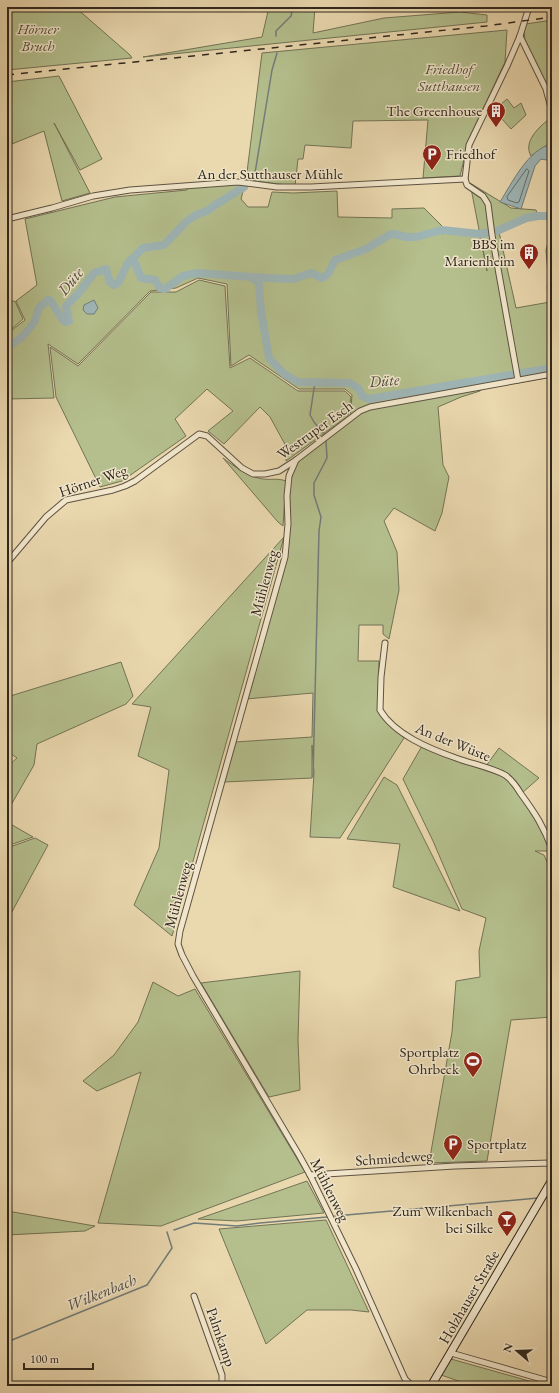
<svg xmlns="http://www.w3.org/2000/svg" width="559" height="1393" font-family="'EB Garamond',serif">
  <style>
    .green { fill: #b4bf8d; stroke: #727356 }
    .water { fill: #9eb6b7; stroke: #727d7a }
    .lines { fill: none; stroke-linecap: round; stroke-linejoin: round }
    .shore { stroke: #676e6a; stroke-width: 1 }
    .stream { stroke: #727d7a; stroke-width: 1.5 }
    .river { stroke: #9eb6b7; stroke-width: 8 }
    .street-casing { stroke: #5e5342; stroke-width: 7 }
    .secondary-casing { stroke: #30271e; stroke-width: 9 }
    .street { stroke: #f1e6cb; stroke-width: 5 }
    .secondary { stroke: #f1e6cb; stroke-width: 7 }
    .rail { stroke: #30271e; stroke-width: 1.5; stroke-dasharray: 7 7; stroke-linecap: butt }
    .labels { text-anchor: middle; stroke-width: 3; stroke-linejoin: round; paint-order: stroke }
    .park-label { font-size: 15px; font-style: italic; fill: #514d3a; stroke: #f1e6cb }
    .poi-label { font-size: 15px; fill: #30271e; stroke: #f1e6cb; text-anchor: end }
    .street-label { font-size: 15px; fill: #30271e; stroke: #f1e6cb }
    .water-label { font-size: 16px; font-style: italic; fill: #4c4b44; stroke: #f1e6cb }
  </style>
  <rect width="100%" height="100%" fill="#ead8af"/>
  <filter id="stains"><feTurbulence type="fractalNoise" baseFrequency=".005" numOctaves="4"/><feColorMatrix values="0 0 0 0 .2 0 0 0 0 .09 0 0 0 0 .02 0 0 0 .5 -.17"/></filter>
  <radialGradient id="worn" r=".72"><stop offset=".6" stop-color="#630" stop-opacity="0"/><stop offset="1" stop-color="#630" stop-opacity=".3"/></radialGradient>
  <g class="green">
    <path d="M7,7H75L130,55L132,58L7,70Z"/>
    <path d="M269,7H315L313,33L384,18L460,12L487,15V22L143,57L262,37Z"/>
    <path d="M552,20V100L548,88L525,41L524,30L526,24Z"/>
    <path d="M507,30L505,62L469,139L460,176L423,178L428,120L353,121L351,148L305,145L303,159H298L295,186L246,180L241,199L248,207H268L272,192L293,193L337,191L338,217L392,218V209L424,208L444,228L442,234L454,230L480,234L487,271L470,183L511,208L536,210L538,217L499,232L516,308L550,302L547,287L549,286L546,250L550,235L549,217H552V377L482,389L480,391L461,397L438,407L443,465L449,477L442,513L435,531L394,508L384,521L397,552L399,590L389,639L383,634V625H359L358,661H379L378,711L404,738L340,838L310,837L314,773L312,745V778L224,782L235,742L312,737L313,693L246,699L285,557L287,496L296,460L350,419L352,395L345,389H299L249,355L231,366L227,284L198,278L176,288L150,291L78,364L48,344L54,398L7,399V334L25,320L16,301L37,285L25,219L115,197L187,190L189,185L246,180L262,53Z"/>
    <path d="M59,76L102,159L80,170L54,123L90,193L62,201L44,131L12,144L7,88V82Z"/>
    <path d="M507,99L514,108L521,103L526,115L511,129L494,110Z"/>
    <path d="M548,120L552,126V144L547,145L531,156C523,142 538,128 548,120Z"/>
    <path d="M199,280L225,286L230,368L250,358L298,391H345L351,397L348,416L286,461L287,448L270,417L260,407L224,444L208,431L233,411L207,389L175,419L186,436L122,481L100,487L56,397L50,347L78,366L151,292H176Z"/>
    <path d="M15,301L23,319L7,333V302Z"/>
    <path d="M223,458C232,465 251,478 263,479C271,480 278,478 286,481L283,526L278,522Z"/>
    <path d="M284,537L172,936L134,905L159,848L169,770L138,756L151,707L132,704Z"/>
    <path d="M121,662L133,696L126,704L37,744L34,765L7,812V767L17,758L7,751V697Z"/>
    <path d="M422,746L455,760L505,777L519,794L541,829L550,851H535L544,855L552,873V1017L511,1020L487,1161L429,1163L452,1032L456,981L480,977L479,951L486,918L462,909L433,841L403,779Z"/>
    <path d="M499,748L539,778L522,793L509,776L486,766Z"/>
    <path d="M384,777L397,785L460,911L393,887L400,844L347,839Z"/>
    <path d="M7,822L33,837L7,846Z"/>
    <path d="M35,838L48,845L7,921V848Z"/>
    <path d="M300,971L298,1040L300,1090L269,1097L201,983Z"/>
    <path d="M153,982L178,996L195,989L305,1172L161,1226L98,1223L141,1072L97,1091L83,1081L114,1055L138,1022Z"/>
    <path d="M307,1181L324,1213L237,1221L198,1219Z"/>
    <path d="M7,1211L95,1226L85,1231L7,1235Z"/>
    <path d="M326,1220L369,1312L351,1310H307L266,1344L219,1229Z"/>
    <path d="M451,1359L547,1386H473L441,1375Z"/>
  </g>
  <g class="water">
    <path d="M552,144V161L541,159L535,166L521,209L500,202C512,183 528,149 552,144Z"/>
    <path d="M94,300L98,308L94,314H87L83,310L84,305Z"/>
  </g>
  <g class="lines">
    <path class="shore" d="M527,169L529,171L519,202L517,203L508,200L507,197Z"/>
    <g class="stream">
      <path d="M276,36V31L291,16L293,7"/>
      <path d="M255,173L272,70L277,53"/>
      <path d="M315,382L310,415L314,422L325,435"/>
      <path d="M313,777L319,531L321,517L314,495V483L327,458L326,441"/>
      <path d="M544,1198L551,1197L552,1194"/>
      <path d="M335,1216L538,1198"/>
      <path d="M174,1230L194,1223L237,1226L260,1223L327,1217"/>
      <path d="M7,1342L147,1285L172,1248L167,1232"/>
    </g>
    <g class="river">
      <path d="M131,260L143,248L164,245L187,221L196,215L209,210L215,205L244,187"/>
      <path d="M251,277L259,283L261,311L269,358L284,374L298,382L350,383L359,389L362,396L369,399L552,368"/>
      <path d="M7,348L22,337L34,323L39,308L48,300H50L63,320L66,322L69,321L66,306L78,294L94,273L106,269L110,282L114,285L118,283L129,261L131,260L135,263L141,278L155,280L160,288L165,289L183,276L197,273L267,278L293,279L311,273L322,278L328,274L335,260L366,249L389,235L394,234L406,237H416L442,230L480,234L497,231L526,218L538,216H552"/>
    </g>
    <g class="street-casing">
      <g id="street">
        <path d="M520,36L546,89L550,104L552,103"/>
        <path d="M7,219L52,208L93,196L130,190L238,182L277,187H311L465,179"/>
        <path d="M518,380L492,235L488,204L483,196L467,185L465,179L469,145L507,66L520,36L529,7"/>
        <path d="M296,460L289,476L287,496L288,524L285,557L180,931L178,944L182,955L193,976L299,1155L310,1175L356,1269L405,1379L412,1386"/>
        <path d="M7,563L46,517L66,500L113,490L125,486L135,481L199,434L207,436L242,468L253,474H265L279,471L296,460L360,411L370,407L552,374"/>
        <path d="M385,643L381,677L380,710C395,735 430,749 456,758C472,764 490,767 505,775C512,780 517,787 521,794C535,813 544,827 552,849"/>
        <path d="M310,1175L455,1166L550,1163L552,1164"/>
        <path d="M194,1296L222,1375V1384L221,1386"/>
        <path d="M451,1353L552,1382"/>
      </g>
    </g>
    <g class="secondary-casing">
      <path id="secondary" d="M431,1386L552,1180"/>
    </g>
    <use href="#street" class="street"/>
    <use href="#secondary" class="secondary"/>
    <path class="rail" d="M7,75L486,26L552,17"/>
  </g>
  <defs>
    <g id="building-pin" transform="scale(1)"><path d="M0 17L-7.5 6A9.5 9.5 0 1 1 7.5 6Z" fill="#8f2418" stroke="#f1e6cb"/><path d="M-4-6H4V6H1V3H-1V6H-4ZM-2.5-4.3h1.7v1.8h-1.7ZM.8-4.3h1.7v1.8H.8ZM-2.5-1h1.7V.8h-1.7ZM.8-1h1.7V.8H.8Z" fill="#fff"/></g>
    <g id="parking-pin" transform="scale(1)"><path d="M0 17L-7.5 6A9.5 9.5 0 1 1 7.5 6Z" fill="#8f2418" stroke="#f1e6cb"/><path d="M-3.5-5.5H1a3.5 3.5 0 0 1 0 7H-1V5.5H-3.5ZM-1-3.4V-.6H.8a1.4 1.4 0 0 0 0-2.8Z" fill="#fff"/></g>
    <g id="stadium-pin" transform="scale(1)"><path d="M0 17L-7.5 6A9.5 9.5 0 1 1 7.5 6Z" fill="#8f2418" stroke="#f1e6cb"/><path d="M0-5a6.5 5 0 1 0 0 10a6.5 5 0 1 0 0-10ZM-3.5-1.8h7v3.6h-7Z" fill="#fff"/></g>
    <g id="bar-pin" transform="scale(1)"><path d="M0 17L-7.5 6A9.5 9.5 0 1 1 7.5 6Z" fill="#8f2418" stroke="#f1e6cb"/><path d="M-6-5H6L.8 .8V4.5H3.5V6h-7V4.5H-.8V.8Z" fill="#fff"/></g>
  </defs>
  <g fill-rule="evenodd">
    <use href="#building-pin" x="496" y="111"/>
    <use href="#parking-pin" x="432" y="154"/>
    <use href="#building-pin" x="529" y="253"/>
    <use href="#stadium-pin" x="473" y="1061"/>
    <use href="#parking-pin" x="453" y="1144"/>
    <use href="#bar-pin" x="507" y="1220"/>
  </g>
  <g class="labels">
    <g class="park-label">
      <text x="38" y="34">Hörner<tspan x="38" dy="17">Bruch</tspan></text>
      <text x="449" y="74">Friedhof<tspan x="449" dy="17">Sutthausen</tspan></text>
    </g>
    <g class="poi-label">
      <text x="482" y="116">The Greenhouse</text>
      <text x="446" y="159" text-anchor="start">Friedhof</text>
      <text x="515" y="249">BBS im<tspan x="515" dy="17">Marienheim</tspan></text>
      <text x="459" y="1057">Sportplatz<tspan x="459" dy="17">Ohrbeck</tspan></text>
      <text x="467" y="1149" text-anchor="start">Sportplatz</text>
      <text x="493" y="1216">Zum Wilkenbach<tspan x="493" dy="17">bei Silke</tspan></text>
    </g>
    <g class="street-label">
      <text x="270" y="179">An der Sutthauser Mühle</text>
      <text transform="translate(315 430) rotate(-36)" y="5">Westruper Esch</text>
      <text transform="translate(93 481) rotate(-19)" y="5">Hörner Weg</text>
      <text transform="translate(264 583) rotate(-75)" y="5">Mühlenweg</text>
      <text transform="translate(453 742) rotate(22)" y="5">An der Wüste</text>
      <text transform="translate(178 895) rotate(-75)" y="5">Mühlenweg</text>
      <text transform="translate(394 1158) rotate(-4)" y="5">Schmiedeweg</text>
      <text transform="translate(330 1190) rotate(63)" y="5">Mühlenweg</text>
      <text transform="translate(469 1297) rotate(-60)" y="5">Holzhauser Straße</text>
      <text transform="translate(221 1337) rotate(71)" y="5">Palmkamp</text>
    </g>
    <g class="water-label">
      <text transform="translate(70 281) rotate(-51)" y="6">Düte</text>
      <text transform="translate(384 380) rotate(-5)" y="6">Düte</text>
      <text transform="translate(101 1292) rotate(-22)" y="6">Wilkenbach</text>
    </g>
  </g>
  <rect width="559" height="1393" fill="none" stroke="#ead8af" stroke-width="24"/>
  <rect x="8" y="8" width="543" height="1377" fill="none" stroke="#30271e" stroke-width="2"/>
  <rect x="12" y="12" width="535" height="1369" fill="none" stroke="#30271e"/>
  <g transform="translate(517 1351) rotate(289)" stroke="#f1e6cb" stroke-width="3" paint-order="stroke">
  <path d="M0-3L7 15L0 10L-7 15Z" fill="#30271e"/>
  <text y="-6" font-size="11" font-weight="bold" text-anchor="middle" fill="#30271e">N</text>
  </g>
  <path d="M24 1363v6h69v-6" fill="none" stroke="#30271e" stroke-width="2"/>
  <text x="30" y="1363" font-size="12" fill="#30271e" stroke="#f1e6cb" stroke-width="3" paint-order="stroke">100 m</text>
  <rect width="100%" height="100%" filter="url(#stains)"/>
  <rect width="100%" height="100%" fill="url(#worn)"/>
</svg>
